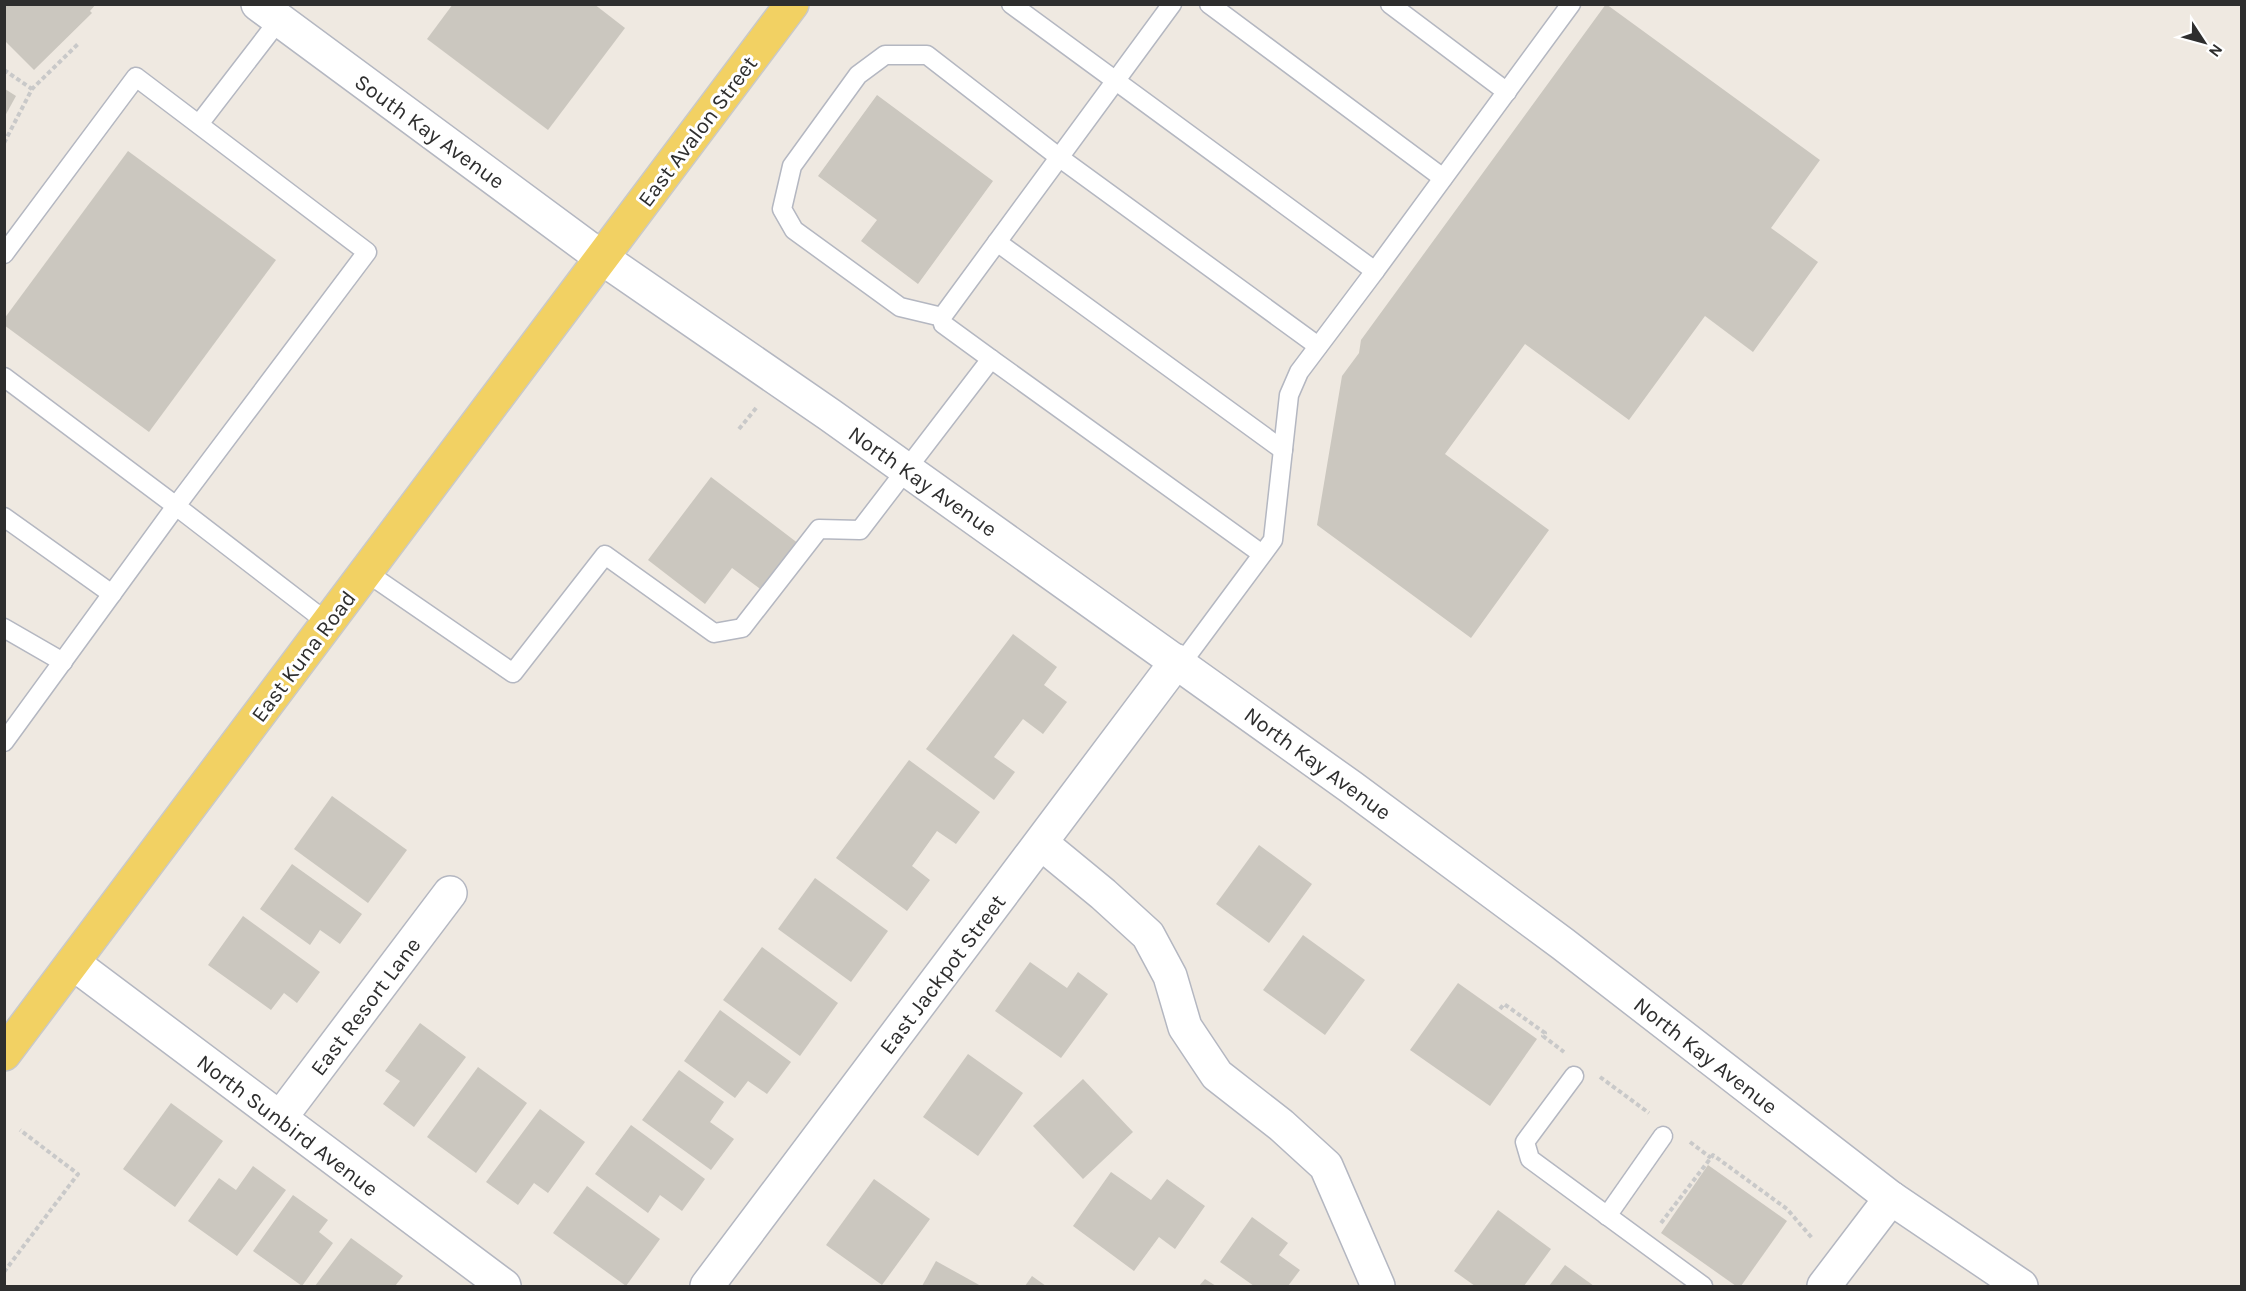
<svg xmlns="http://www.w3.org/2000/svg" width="2246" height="1291" font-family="Karla,sans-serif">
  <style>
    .building { fill: #cbc7bf }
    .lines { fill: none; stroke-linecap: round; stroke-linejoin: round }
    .lane-casing { stroke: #b4b7c1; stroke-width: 21 }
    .street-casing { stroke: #b4b7c1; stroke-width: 36 }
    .secondary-casing { stroke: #b4b7c1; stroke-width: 36 }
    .primary-casing { stroke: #c9c9c9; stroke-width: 36 }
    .path { stroke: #c9c9c9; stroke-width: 4; stroke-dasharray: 4.5 3; stroke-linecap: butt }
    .lane { stroke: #fff; stroke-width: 18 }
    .street { stroke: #fff; stroke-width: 33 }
    .secondary { stroke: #fff; stroke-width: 33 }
    .primary { stroke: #f2d163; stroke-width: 33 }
    .labels { text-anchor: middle; stroke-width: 6; stroke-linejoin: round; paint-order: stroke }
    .street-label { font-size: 22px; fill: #2e2e2e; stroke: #fff }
  </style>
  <rect width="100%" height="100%" fill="#efe9e1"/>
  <g class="building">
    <path d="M4,4H96L90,11L92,13L34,70L4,40Z"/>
    <path d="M453,4H594L625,28L548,130L427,39Z"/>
    <path d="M1606,4L1820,160L1771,228L1818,262L1753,352L1705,316L1629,420L1525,344L1445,454L1549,530L1471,638L1317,525L1342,376L1359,353L1361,340Z"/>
    <path d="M5,89L16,96L5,116Z"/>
    <path d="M877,95L993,181L918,284L861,241L877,220L818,176Z"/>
    <path d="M128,151L276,260L149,432L4,325V319Z"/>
    <path d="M711,477L799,544L763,591L732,568L705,604L648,560Z"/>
    <path d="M1013,634L1057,667L1044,685L1067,702L1043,734L1023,719L994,757L1015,772L994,800L926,749Z"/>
    <path d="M909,760L980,812L956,844L937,831L912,866L930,880L907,911L836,858Z"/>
    <path d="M332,796L407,850L368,903L294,849Z"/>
    <path d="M1259,845L1312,884L1269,943L1216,904Z"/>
    <path d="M292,864L362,914L340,944L320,930L310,945L260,909Z"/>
    <path d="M815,878L888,931L851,982L778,929Z"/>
    <path d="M243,916L320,972L297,1003L284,993L271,1010L208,965Z"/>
    <path d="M1303,935L1365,980L1325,1035L1263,990Z"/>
    <path d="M762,947L838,1003L800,1056L723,1000Z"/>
    <path d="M1030,962L1067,988L1078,972L1108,994L1061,1058L995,1011Z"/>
    <path d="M1458,983L1537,1039L1490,1106L1410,1050Z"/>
    <path d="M720,1010L791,1062L767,1094L748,1081L735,1098L684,1061Z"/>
    <path d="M420,1023L466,1057L414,1127L383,1104L400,1081L385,1071Z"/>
    <path d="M968,1054L1023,1093L978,1156L923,1117Z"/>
    <path d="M478,1067L527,1103L476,1173L427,1137Z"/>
    <path d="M679,1070L724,1102L710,1122L734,1139L711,1170L642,1120Z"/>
    <path d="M1083,1079L1133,1132L1083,1179L1033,1126Z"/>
    <path d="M171,1103L223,1141L175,1207L123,1169Z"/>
    <path d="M540,1109L585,1142L548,1193L534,1183L518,1205L486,1182Z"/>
    <path d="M631,1125L705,1179L682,1211L660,1195L648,1213L595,1174Z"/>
    <path d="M1708,1165L1787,1221L1741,1286H1736L1661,1233Z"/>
    <path d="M253,1166L286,1190L237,1256L188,1221L219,1178L236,1190Z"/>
    <path d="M1111,1172L1151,1200L1167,1179L1205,1206L1175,1249L1159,1237L1134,1271L1073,1226Z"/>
    <path d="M874,1179L930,1219L882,1285L826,1245Z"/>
    <path d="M587,1186L660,1239L626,1286L553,1233Z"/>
    <path d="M293,1195L328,1220L319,1232L333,1243L302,1286L253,1251Z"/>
    <path d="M1498,1210L1551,1249L1524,1286H1475L1454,1271Z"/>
    <path d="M1252,1217L1288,1243L1279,1255L1300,1270L1288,1286H1254L1220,1262Z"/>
    <path d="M351,1238L403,1276L395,1286H315Z"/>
    <path d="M936,1261L981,1286H922Z"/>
    <path d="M1565,1265L1594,1286H1549Z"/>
    <path d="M1032,1276L1046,1286H1025Z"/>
    <path d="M1205,1279L1216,1286H1199Z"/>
  </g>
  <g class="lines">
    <g class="lane-casing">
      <g id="lane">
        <path d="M1011,4L1375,271L1571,4"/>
        <path d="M1209,4L1443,178"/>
        <path d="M1390,4L1507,92"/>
        <path d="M199,124L279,20"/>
        <path d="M997,242L1283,450"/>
        <path d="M4,254L136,77L367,252L176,506L328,623"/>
        <path d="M942,317L900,307L794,230L782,209L792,166L858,75L885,55H927L1060,158L1318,346"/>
        <path d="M991,359L1262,554"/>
        <path d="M4,377L176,506L4,742"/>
        <path d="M4,517L112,594"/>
        <path d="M366,572L513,673L605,555L714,633L742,628L819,529L860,530L991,359L943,324L942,317L1172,4"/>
        <path d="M4,628L63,662"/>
        <path d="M1181,664L1273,540L1289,395L1299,372L1375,271"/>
        <path d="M1574,1076L1525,1142L1530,1159L1703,1286"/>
        <path d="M1607,1216L1663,1136"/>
      </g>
    </g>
    <g class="street-casing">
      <g id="street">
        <path d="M1041,843L1103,894L1148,935L1170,976L1185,1027L1217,1075L1281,1125L1326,1166L1378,1286"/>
        <path d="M73,963L504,1286"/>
        <path d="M280,1118L450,893"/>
        <path d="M707,1286L1177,661"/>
        <path d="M1824,1286L1891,1198"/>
      </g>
    </g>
    <g class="secondary-casing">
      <path id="secondary" d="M258,4L602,258L830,415L1351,787L1563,944L1891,1198L2021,1286"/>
    </g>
    <g class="primary-casing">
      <path id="primary" d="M4,1054L792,4"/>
    </g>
    <g class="path">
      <path d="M4,70L32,89"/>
      <path d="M4,143L32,89L78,44"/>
      <path d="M739,429L757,407"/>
      <path d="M1500,1009L1504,1004L1545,1033L1543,1036L1564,1052"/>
      <path d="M1600,1077L1649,1113"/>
      <path d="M1690,1142L1711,1158"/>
      <path d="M1661,1223L1713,1155L1787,1209L1812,1238"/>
      <path d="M4,1272L78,1174L20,1130"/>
    </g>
    <use href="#lane" class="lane"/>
    <use href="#street" class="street"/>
    <use href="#secondary" class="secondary"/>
    <use href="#primary" class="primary"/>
  </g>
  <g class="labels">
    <g class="street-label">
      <text transform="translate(430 131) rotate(36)" y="8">South Kay Avenue</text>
      <text transform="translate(697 131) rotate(-53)" y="8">East Avalon Street</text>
      <text transform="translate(923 481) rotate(35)" y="8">North Kay Avenue</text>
      <text transform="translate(303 656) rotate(-53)" y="8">East Kuna Road</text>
      <text transform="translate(1318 763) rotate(36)" y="8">North Kay Avenue</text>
      <text transform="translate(942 974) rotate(-53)" y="8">East Jackpot Street</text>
      <text transform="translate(365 1006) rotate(-53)" y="8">East Resort Lane</text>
      <text transform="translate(1706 1055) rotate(38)" y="8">North Kay Avenue</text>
      <text transform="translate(288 1125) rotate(37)" y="8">North Sunbird Avenue</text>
    </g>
  </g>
  <rect width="2246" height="1291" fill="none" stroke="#2e2e2e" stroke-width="12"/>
  <g transform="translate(2204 42) rotate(126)" stroke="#ffffff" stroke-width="4.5" paint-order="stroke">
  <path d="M0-4.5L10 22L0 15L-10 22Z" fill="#2e2e2e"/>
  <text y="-9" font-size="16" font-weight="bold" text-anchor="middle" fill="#2e2e2e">N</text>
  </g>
</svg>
